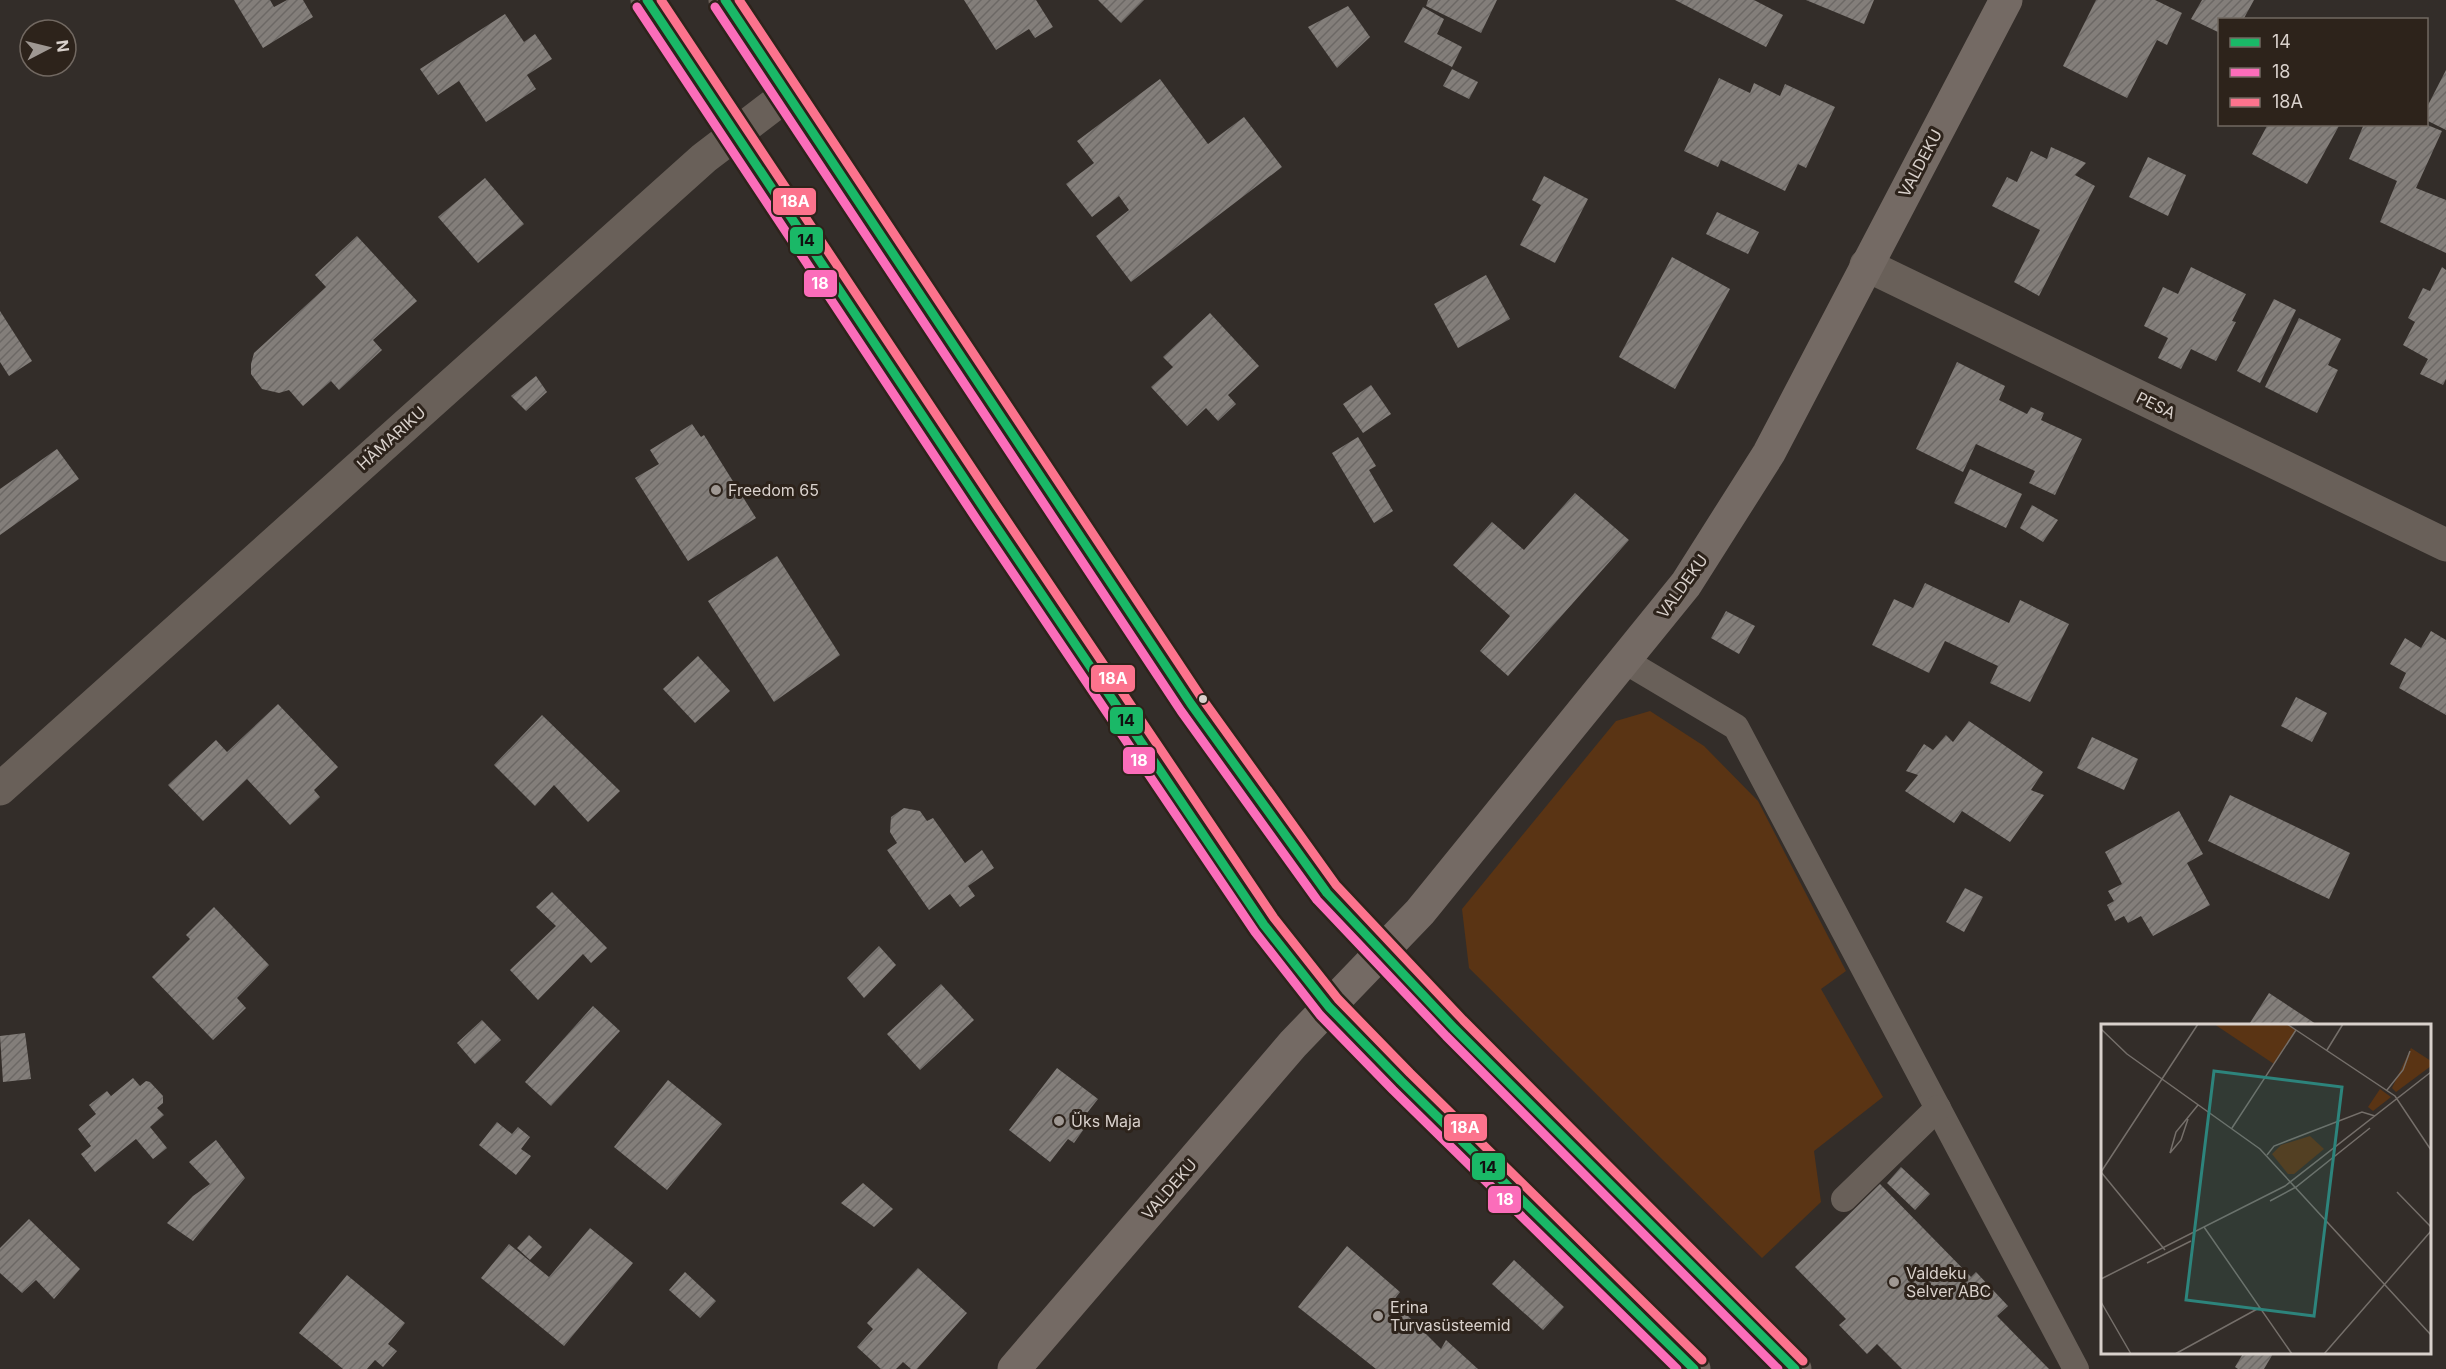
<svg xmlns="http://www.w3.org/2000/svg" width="2446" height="1369" font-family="Inter,sans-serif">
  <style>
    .park { fill: #5a3414 }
    .building { fill: url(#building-hatch) }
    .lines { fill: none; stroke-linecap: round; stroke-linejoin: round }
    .lane { stroke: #696059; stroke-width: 26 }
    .street { stroke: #696059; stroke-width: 33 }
    .secondary { stroke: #746a64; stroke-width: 33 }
    .highway { stroke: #6f645c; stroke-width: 33 }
    .bus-1-casing { stroke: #2d231b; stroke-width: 14 }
    .bus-2-casing { stroke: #2d231b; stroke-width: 14 }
    .bus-3-casing { stroke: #2d231b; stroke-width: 14 }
    .bus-1 { stroke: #1ab867; stroke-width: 9 }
    .bus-2 { stroke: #fb6dba; stroke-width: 9 }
    .bus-3 { stroke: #fc738d; stroke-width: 9 }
    .poi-dot { fill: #9f9893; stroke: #2d231b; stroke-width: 2 }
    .bus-dot { fill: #d9d1cc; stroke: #2d231b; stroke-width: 2 }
    .labels { text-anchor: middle; stroke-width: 6; stroke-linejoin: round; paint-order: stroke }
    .street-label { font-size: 16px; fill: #d9d1cc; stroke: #2d231b }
    .poi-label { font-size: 16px; fill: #d9d1cc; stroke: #2d231b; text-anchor: start }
    .inset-road { fill: none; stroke: #756f6a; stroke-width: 1.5 }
    .view { fill: #2d847c; fill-opacity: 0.15; stroke: #2d847c; stroke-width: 3 }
    .inset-edge { fill: none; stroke: #d9d1cc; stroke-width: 3 }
    .line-badge { stroke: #2d231b; stroke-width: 2 }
    .badge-label { font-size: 16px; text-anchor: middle; font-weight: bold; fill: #fff }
    .pale-badge-label { font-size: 16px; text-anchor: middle; font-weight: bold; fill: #111 }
  </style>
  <defs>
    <pattern id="building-hatch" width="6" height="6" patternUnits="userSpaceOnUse" patternTransform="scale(1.5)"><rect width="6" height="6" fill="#837e7a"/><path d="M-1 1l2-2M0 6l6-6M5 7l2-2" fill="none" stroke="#6c6865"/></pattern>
  </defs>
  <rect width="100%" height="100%" fill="#332d29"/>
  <path class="park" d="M1650,711L1704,746L1758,801L1846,971L1821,989L1883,1097L1814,1151L1821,1202L1762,1258L1469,968L1462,909L1616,721Z"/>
  <g class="building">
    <path d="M234,0H270L274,7L287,0H303L313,17L263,48Z"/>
    <path d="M964,0H1036L1053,27L1035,38L1029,29L996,50Z"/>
    <path d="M1098,0H1144L1121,23Z"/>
    <path d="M1428,0H1497L1481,33L1426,6Z"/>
    <path d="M1675,0H1754L1783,15L1766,47Z"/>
    <path d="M1806,0H1874L1864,24Z"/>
    <path d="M2096,0H2155L2182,13L2167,45L2157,40L2127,98L2063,66Z"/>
    <path d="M2202,0H2254L2243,20H2220V33L2191,19Z"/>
    <path d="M1348,6L1370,37L1337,68L1308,27Z"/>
    <path d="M1423,7L1444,19L1437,34L1462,47L1452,67L1404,42Z"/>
    <path d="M505,14L524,42L535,34L552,59L527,75L536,89L486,122L459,81L438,95L420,69Z"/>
    <path d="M1452,69L1478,82L1469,99L1443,86Z"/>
    <path d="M2446,70V130L2426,120V109Z"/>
    <path d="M1719,78L1750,93L1754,83L1780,96L1785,84L1835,107L1806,168L1798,164L1785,191L1721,160L1718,167L1684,151Z"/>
    <path d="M1160,79L1208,144L1244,117L1282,167L1131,282L1096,236L1129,210L1119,196L1092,217L1066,184L1094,163L1077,141Z"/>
    <path d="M2268,124H2340L2307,184L2252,154Z"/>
    <path d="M2364,124H2425L2442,131L2416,188L2446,200V253L2380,222L2397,181L2349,159Z"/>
    <path d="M2051,147L2086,163L2075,175L2095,186L2039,296L2014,282L2040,230L1992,206L2007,177L2017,182L2031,151L2047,159Z"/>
    <path d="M2148,157L2186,175L2168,216L2129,197Z"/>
    <path d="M1544,176L1588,199L1555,263L1520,245L1541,205L1532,200Z"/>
    <path d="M485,178L524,224L478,263L438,217Z"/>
    <path d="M1717,212L1759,232L1748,254L1706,234Z"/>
    <path d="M357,236L417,301L373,340L382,350L339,390L331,381L303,406L289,390L279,393L262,389L251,374V364L254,353L326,287L315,275Z"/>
    <path d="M1672,257L1730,289L1675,389L1619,357Z"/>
    <path d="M2191,267L2246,294L2232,321L2236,322L2216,361L2191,349L2181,369L2158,358L2168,338L2144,326L2163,287L2178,294Z"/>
    <path d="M2442,267L2446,270V379L2443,385L2420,374L2428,359L2403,345L2415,322L2408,318L2423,288L2430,291Z"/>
    <path d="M1486,275L1510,319L1458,348L1434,304Z"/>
    <path d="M2274,299L2296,310L2260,383L2237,371Z"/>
    <path d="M0,311L32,361L9,376L0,362Z"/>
    <path d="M1210,313L1259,366L1228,395L1236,404L1218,421L1206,408L1187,426L1151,387L1173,367L1163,357Z"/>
    <path d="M2299,318L2341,339L2328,365L2338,370L2317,413L2265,387Z"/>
    <path d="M1957,362L2005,386L1999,400L2027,414L2031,407L2044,413L2041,420L2082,439L2055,495L2029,483L2035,471L1976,444L1963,472L1916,449Z"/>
    <path d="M536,376L547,392L526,411L511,396Z"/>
    <path d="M1371,385L1391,414L1363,433L1343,404Z"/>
    <path d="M692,424L701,437L704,435L756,518L688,561L635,478L659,464L650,450Z"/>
    <path d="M1358,437L1376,466L1369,470L1393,511L1374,523L1332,453Z"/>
    <path d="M57,449L79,479L0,535V489Z"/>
    <path d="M1970,469L2022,494L2006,528L1954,503Z"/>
    <path d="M1575,493L1629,540L1508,676L1480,651L1510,616L1453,565L1492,522L1524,550Z"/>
    <path d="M2032,505L2058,520L2043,542L2020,528Z"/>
    <path d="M777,556L840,655L774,702L708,601Z"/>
    <path d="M1925,583L2009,623L2020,600L2069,624L2030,702L1990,683L1998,666L1945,641L1929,673L1872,645L1894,599L1913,608Z"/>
    <path d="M1726,611L1755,626L1739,654L1711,638Z"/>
    <path d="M2431,631L2446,640V715L2399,688L2406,673L2390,664L2405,638L2421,648Z"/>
    <path d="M698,656L730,691L695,723L663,689Z"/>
    <path d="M2296,697L2327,713L2312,742L2281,726Z"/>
    <path d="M278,704L338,767L314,790L320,797L290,825L247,779L203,821L168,785L216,740L227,752Z"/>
    <path d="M542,715L620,791L588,822L554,785L535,806L494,765Z"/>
    <path d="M1969,721L2043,772L2031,790L2044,795L2010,842L1962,811L1954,823L1905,791L1918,775L1906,771L1924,744L1933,750L1946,735L1953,742Z"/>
    <path d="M2092,737L2138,759L2124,790L2077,768Z"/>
    <path d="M2230,795L2350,853L2329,899L2208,841Z"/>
    <path d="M904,808L920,811L927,821L933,818L965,863L982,850L994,868L968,886L975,896L960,907L950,894L929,910L887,850L897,843L890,832L891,817Z"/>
    <path d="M2179,811L2203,854L2187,863L2210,905L2153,936L2141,916L2128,923L2124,916L2115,921L2107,905L2114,901L2108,891L2122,884L2105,852Z"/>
    <path d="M1965,888L1983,897L1964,932L1946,922Z"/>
    <path d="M552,892L607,948L591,963L583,954L538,1000L510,970L556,926L536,907Z"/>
    <path d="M214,907L269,965L237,998L246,1008L213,1040L152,977L190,939L186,935Z"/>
    <path d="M879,946L896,965L864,998L847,978Z"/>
    <path d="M941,984L974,1020L920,1070L887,1034Z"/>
    <path d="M2269,993L2316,1024L2315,1026H2248Z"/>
    <path d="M593,1006L620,1031L551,1106L525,1082Z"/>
    <path d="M482,1020L501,1040L475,1064L457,1043Z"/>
    <path d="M25,1033L31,1079L3,1082L0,1036Z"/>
    <path d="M1057,1068L1098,1099L1080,1122L1086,1126L1074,1143L1068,1139L1050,1162L1009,1130Z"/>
    <path d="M133,1078L140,1086L146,1081L150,1082L163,1096V1103L157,1108L164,1115L150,1127L167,1148L153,1159L136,1139L95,1172L81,1154L91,1146L78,1129L96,1114L89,1105L107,1091L111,1096Z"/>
    <path d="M668,1080L722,1124L667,1190L614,1147Z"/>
    <path d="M497,1122L512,1134L518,1127L530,1137L521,1149L531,1156L516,1175L479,1145Z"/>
    <path d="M216,1140L245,1178L193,1241L167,1223L193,1196L210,1184L189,1162Z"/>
    <path d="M1901,1167L1930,1194L1915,1210L1887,1183Z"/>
    <path d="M863,1183L893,1209L874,1227L841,1203Z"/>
    <path d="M1880,1184L1971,1277L1976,1272L2008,1306L1997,1316L2049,1369H1902L1877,1344L1867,1354L1839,1325L1846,1319L1795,1267Z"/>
    <path d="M29,1219L80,1269L54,1299L36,1280L22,1293L0,1273V1248Z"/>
    <path d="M590,1228L633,1263L564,1346L481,1278L509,1244L549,1277Z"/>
    <path d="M529,1235L542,1247L530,1260L517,1248Z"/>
    <path d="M1347,1246L1400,1292L1393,1301L1441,1349L1446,1340L1478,1369H1376L1298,1307Z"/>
    <path d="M1514,1260L1564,1307L1543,1330L1492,1284Z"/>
    <path d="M918,1268L967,1313L917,1369H911L903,1362L896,1369H881L857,1347L873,1329L867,1323Z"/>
    <path d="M685,1272L716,1301L700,1318L669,1290Z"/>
    <path d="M347,1275L405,1323L388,1344L397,1351L383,1367L375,1360L367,1369H343L299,1333Z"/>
    <path d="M2244,1352H2274L2264,1369H2238L2235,1367Z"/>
  </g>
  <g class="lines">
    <g class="lane">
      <path d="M1625,661L1736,727L2076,1369"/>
      <path d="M1844,1199L1938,1108"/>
    </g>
    <g class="street">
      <path d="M1866,265L2446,545"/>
      <path d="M0,789L704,158L788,94"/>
    </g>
    <path class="secondary" d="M1014,1369L1293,1044L1420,912L1686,584L1769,453L2006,0"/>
    <g class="highway">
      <path d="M647,0L987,513L1264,925L1329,1007L1401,1081L1694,1369"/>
      <path d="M725,0L1191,704L1327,893L1454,1028L1795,1369"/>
    </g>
    <g class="bus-1-casing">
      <g id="bus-1">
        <path d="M647,0L987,513L1264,925L1329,1007L1401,1081L1694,1369"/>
        <path d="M725,0L1191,704L1327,893L1454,1028L1795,1369"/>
      </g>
    </g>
    <g class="bus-2-casing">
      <g id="bus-2">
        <path d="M637,7L977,520L1255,932L1320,1015L1393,1090L1677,1369"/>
        <path d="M715,7L1181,711L1317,900L1446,1036L1778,1369"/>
      </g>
    </g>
    <g class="bus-3-casing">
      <g id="bus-3">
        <path d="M661,0L997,506L1274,918L1338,999L1410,1073L1702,1360"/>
        <path d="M739,0L1201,697L1336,885L1463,1020L1803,1361"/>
      </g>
    </g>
    <use href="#bus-1" class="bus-1"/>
    <use href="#bus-2" class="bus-2"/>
    <use href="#bus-3" class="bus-3"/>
  </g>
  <g class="poi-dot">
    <circle cx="716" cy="490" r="6"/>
    <circle cx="1059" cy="1121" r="6"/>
    <circle cx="1894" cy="1282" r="6"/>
    <circle cx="1378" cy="1316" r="6"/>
  </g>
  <circle class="bus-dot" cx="1203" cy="699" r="5"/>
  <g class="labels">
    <g class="street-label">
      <text transform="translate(1920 163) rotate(-62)" y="6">VALDEKU</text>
      <text transform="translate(2156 405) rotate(26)" y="6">PESA</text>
      <text transform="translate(391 438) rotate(-42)" y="6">HÄMARIKU</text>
      <text transform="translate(1682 586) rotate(-54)" y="6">VALDEKU</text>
      <text transform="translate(1169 1189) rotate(-49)" y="6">VALDEKU</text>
    </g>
    <g class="poi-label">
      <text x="728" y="496">Freedom 65</text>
      <text x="1071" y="1127">Üks Maja</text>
      <text x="1906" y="1279">Valdeku<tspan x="1906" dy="18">Selver ABC</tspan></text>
      <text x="1390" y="1313">Erina<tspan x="1390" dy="18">Turvasüsteemid</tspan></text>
    </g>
  </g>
  <g transform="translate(2101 1024)">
    <rect width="330" height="330" fill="#332d29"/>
    <path d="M113,0H186L195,6L173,40ZM310,24L330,37V42L295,68L291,64ZM279,65L290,73L272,87L267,83ZM209,112L223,125L193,150H187L171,130L180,121Z" fill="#5a3414"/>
    <path class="inset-road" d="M186,0L294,72L330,126M0,5L26,30L159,125L330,311M226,26L242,0M286,66L302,46L309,27M87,95L80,116L69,129L75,108L97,81M131,104L195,6M166,131L173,122L261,88L274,92M0,148L97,0M0,148L64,226M296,168L330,203M169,177L195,163L269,104M103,203L191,330M46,239L90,217M0,255L184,162L330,48M0,278L30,330M74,330L158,284M223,330L330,207"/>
    <path class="view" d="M113,47L241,63L213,292L85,276Z"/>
    <rect width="330" height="330" class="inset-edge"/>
  </g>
  <g class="line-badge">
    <rect x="772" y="187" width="45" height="29" rx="6" fill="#fc738d"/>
    <rect x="789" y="226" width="35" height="29" rx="6" fill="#1ab867"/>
    <rect x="803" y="269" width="35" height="29" rx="6" fill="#fb6dba"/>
    <rect x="1090" y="664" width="46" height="29" rx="6" fill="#fc738d"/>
    <rect x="1109" y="706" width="35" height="29" rx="6" fill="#1ab867"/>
    <rect x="1122" y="746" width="34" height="29" rx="6" fill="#fb6dba"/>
    <rect x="1443" y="1113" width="45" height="29" rx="6" fill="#fc738d"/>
    <rect x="1471" y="1152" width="35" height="29" rx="6" fill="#1ab867"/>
    <rect x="1487" y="1185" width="35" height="29" rx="6" fill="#fb6dba"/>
  </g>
  <g class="badge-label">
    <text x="795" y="207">18A</text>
    <text x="820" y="289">18</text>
    <text x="1113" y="684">18A</text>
    <text x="1139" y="766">18</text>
    <text x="1465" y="1133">18A</text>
    <text x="1505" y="1205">18</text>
  </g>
  <g class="pale-badge-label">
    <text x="806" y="246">14</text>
    <text x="1126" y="726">14</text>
    <text x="1488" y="1173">14</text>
  </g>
  <rect x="2218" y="18" width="210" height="108" fill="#2d231b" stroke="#726962" stroke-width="1.5"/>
  <rect x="2230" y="38" width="30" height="9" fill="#1ab867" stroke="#726962" stroke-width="1.5"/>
  <text x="2272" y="48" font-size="18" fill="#d9d1cc">14</text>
  <rect x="2230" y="68" width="30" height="9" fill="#fb6dba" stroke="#726962" stroke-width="1.5"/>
  <text x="2272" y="78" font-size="18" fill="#d9d1cc">18</text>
  <rect x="2230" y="98" width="30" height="9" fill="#fc738d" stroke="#726962" stroke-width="1.5"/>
  <text x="2272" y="108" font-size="18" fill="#d9d1cc">18A</text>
  <g transform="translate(48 48) rotate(83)"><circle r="28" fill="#2d231b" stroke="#726962" stroke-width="1.5"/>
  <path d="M0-4.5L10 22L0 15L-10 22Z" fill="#9f9893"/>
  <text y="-9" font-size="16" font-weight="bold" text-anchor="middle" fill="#d9d1cc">N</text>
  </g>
</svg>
